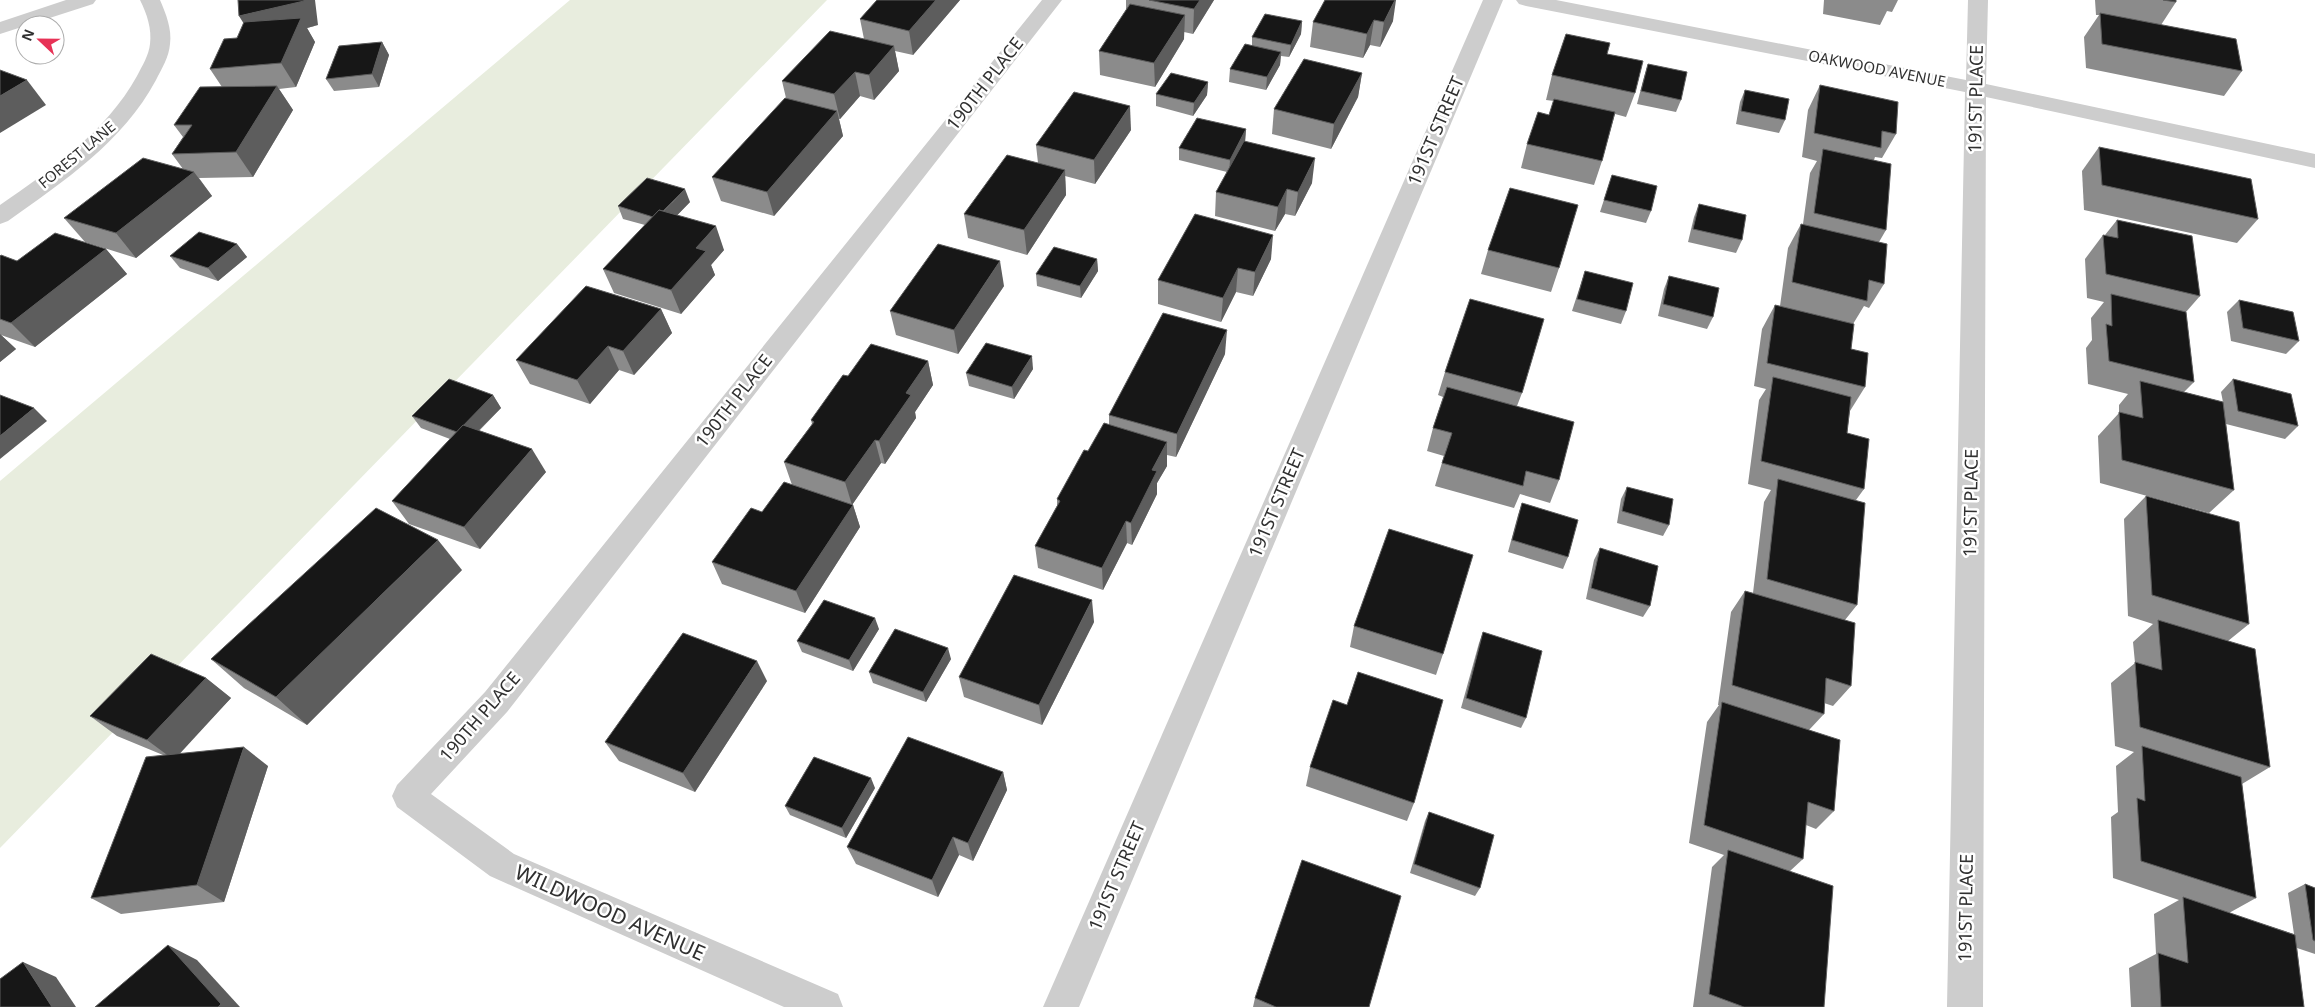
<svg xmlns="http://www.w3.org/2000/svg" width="2315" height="1007" font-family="'Noto Sans',sans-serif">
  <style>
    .green { fill: #e8edde }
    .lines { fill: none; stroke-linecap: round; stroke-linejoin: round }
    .minor { fill: #cdcdcd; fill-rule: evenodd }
    .wall { fill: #8b8b8b }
    .shaded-wall { fill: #5d5d5d }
    .building { fill: #171717; stroke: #5d5d5d }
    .labels { text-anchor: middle; stroke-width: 5; stroke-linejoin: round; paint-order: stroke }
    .far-street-label { font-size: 15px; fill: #303030; stroke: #fff }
    .street-label { font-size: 18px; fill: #303030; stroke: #fff }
    .near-street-label { font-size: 21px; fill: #303030; stroke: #fff }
  </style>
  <rect width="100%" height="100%" fill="#fff"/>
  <path class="green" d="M570,0H827L0,848V481Z"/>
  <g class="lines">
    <g class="minor">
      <path d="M66,0H96L93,4L0,34V22Z"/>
      <path d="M140,0H160C166,14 172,29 170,44C169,57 162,68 156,80C123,142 64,181 8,221L0,224V205C52,169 106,132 137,76C142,66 149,55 150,44C152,29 147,14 140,0Z"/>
      <path d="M1042,0H1062L507,712L431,794L514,854L838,994L843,1007H784L490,876L397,807L392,796L397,785L485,692Z"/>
      <path d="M1483,0H1503L1079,1007H1043Z"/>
      <path d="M1516,0H1556L1966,80L1968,0H1988L1986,84L2315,154V168L1986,97L1983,1007H1947L1965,92L1526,6L1519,4Z"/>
    </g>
  </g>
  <g class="wall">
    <path d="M877,0H960L913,55L895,51L899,71L874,100L860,96L840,119H839L843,136L774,216L721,201L712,177L786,98L782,81L864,39L860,19Z"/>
    <path d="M1126,0H1214L1193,34L1184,32V39L1155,87L1100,75L1099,51L1126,10Z"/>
    <path d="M1325,0L1393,21L1380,47L1370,45L1363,58L1310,47L1313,22Z"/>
    <path d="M1824,0H1898L1892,12L1887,11L1880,25L1823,14Z"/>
    <path d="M2095,0H2176V2L2161,25L2242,71L2224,96L2086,68L2084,37L2099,15H2096Z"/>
    <path d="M1302,21L1301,34L1289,57L1281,56L1280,65L1266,90L1229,82L1230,69L1252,45V37Z"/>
    <path d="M318,25L307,28L315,42L296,87L279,89L293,110L253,177L199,178L212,196L136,258L85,242L64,218L183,169L172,154L183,137L174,125L222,87L210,69L237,38Z"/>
    <path d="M382,42L389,55L379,87L334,91L326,79Z"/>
    <path d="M1607,54L1635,93L1626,117L1615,114L1602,161L1594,185L1521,168L1527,144L1549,115L1554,101L1546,100L1552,75Z"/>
    <path d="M1648,64L1681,100L1676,112L1637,104L1644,77Z"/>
    <path d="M1362,73L1358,97L1331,149L1272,134L1274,109Z"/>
    <path d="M1208,82L1207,95L1193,116L1156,106V94Z"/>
    <path d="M1820,85L1896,134L1882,158L1875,157L1874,160L1886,230L1879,242L1884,284L1869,308L1864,306L1853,324L1851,349L1865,387L1850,411L1847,433L1864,489L1856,500L1857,605L1845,620L1851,686L1833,706L1824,703V714L1809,730L1834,811L1816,829L1806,825L1803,859L1790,871L1824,1007H1693L1712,867L1724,855L1689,843L1707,722L1719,705H1718L1731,612L1745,591L1753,593L1764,502L1771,490L1748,484L1759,400L1766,389L1754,386L1762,329L1775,305L1780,306L1788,248L1801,224H1803L1810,173L1817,161L1802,157L1808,110Z"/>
    <path d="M1745,90L1785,120L1779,133L1736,124L1740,102Z"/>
    <path d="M1246,129L1245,142L1312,183L1295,216L1285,214L1275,231L1215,216L1216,192L1227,172L1179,160V148Z"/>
    <path d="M1131,130L1095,184L1065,176L1066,195L1027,255L968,238L964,214L1038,163L1036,145Z"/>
    <path d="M2099,147L2258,219L2237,243L2084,210L2082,171Z"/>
    <path d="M1612,175L1651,211L1646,223L1600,212Z"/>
    <path d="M690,202L677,215L724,250L711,265L715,275L681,314L614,293L603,269L645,225L623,219L618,206Z"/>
    <path d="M1699,204L1742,240L1736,253L1688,242L1694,217Z"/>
    <path d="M2117,220L2200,296L2186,312L2194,382L2184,392L2223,402L2221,392L2233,379L2298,426L2285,439L2226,424L2234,490L2209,513L2100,483L2098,436L2119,413V405L2128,394L2088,384L2086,348L2092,340L2091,318L2104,302L2087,298L2085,259L2103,235H2105Z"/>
    <path d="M237,244L247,257L218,281L180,268L170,256Z"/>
    <path d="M106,249L127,274L35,347L1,335L16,349L0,362V256L17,261Z"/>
    <path d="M1488,250L1559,268L1551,292L1481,274Z"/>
    <path d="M1097,259L1098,271L1081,298L1037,286L1036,274Z"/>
    <path d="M1271,259L1253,296L1236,292L1221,322L1158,304V280Z"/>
    <path d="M1585,271L1626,311L1621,324L1572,311Z"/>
    <path d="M1669,276L1713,317L1707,329L1658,316L1664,289Z"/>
    <path d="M1004,286L958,354L896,335L890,311Z"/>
    <path d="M2239,300L2299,341L2286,354L2231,341L2227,312Z"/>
    <path d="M661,309L672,333L634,375L619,370L590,404L530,384L516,360Z"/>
    <path d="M1225,354L1176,457L1167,455V466L1157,483V494L1132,545L1127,543L1103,590L1038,568L1035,546L1057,506V499L1088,451L1109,425V415Z"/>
    <path d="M928,361L933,385L915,412L916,418L885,464L881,463L852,505H853L860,527L805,613L722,584L712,562L762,512L792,485L784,462L812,424L811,420L848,376Z"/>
    <path d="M1033,369L1014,399L969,386L966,373Z"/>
    <path d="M1445,372L1522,393L1517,406L1559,480L1550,503L1520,494L1514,508L1435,486L1444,456L1427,451L1433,428L1443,397L1438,395Z"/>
    <path d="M493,395L501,408L479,431L546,472L480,549L409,524L392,501L450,439L421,428L412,416Z"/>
    <path d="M1627,487L1669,525L1663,536L1617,523L1621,499Z"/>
    <path d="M2146,496L2249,624L2228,641L2270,767L2242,784L2256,898L2229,913L2294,934L2288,893L2305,884L2315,888V954L2297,948L2304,1007H2131L2129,968L2156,954L2154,914L2179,900L2113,878L2111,817L2118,812L2116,766L2134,752L2115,746L2111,683L2135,663L2133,642L2153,624L2128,616L2124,519Z"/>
    <path d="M1522,503L1568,557L1563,569L1508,552L1518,515Z"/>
    <path d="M1600,548L1650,606L1643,617L1586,599L1594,560Z"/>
    <path d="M462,570L307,725L244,688L211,659Z"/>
    <path d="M1094,622L1042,725L964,697L959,677Z"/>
    <path d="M1354,626L1443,654L1436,675L1350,647Z"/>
    <path d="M879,629L853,671L802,652L797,641Z"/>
    <path d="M1483,632L1526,718L1521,728L1461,708L1479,643Z"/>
    <path d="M951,659L926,702L873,683L869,672Z"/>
    <path d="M206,678L231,698L179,753L268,766L224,902L121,914L91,898L163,755L117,736L90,716Z"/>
    <path d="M767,681L695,792L619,761L605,742Z"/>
    <path d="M1347,705L1414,803L1407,821L1306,786L1310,767Z"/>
    <path d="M1003,772L1007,790L973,861L959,855L938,897L856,864L847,847Z"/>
    <path d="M875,788L846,838L790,815L785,806Z"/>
    <path d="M1429,812L1480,888L1475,896L1410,873L1425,821Z"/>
    <path d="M1255,998L1369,1007H1253Z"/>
  </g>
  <g class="shaded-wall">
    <path d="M304,0H315L318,25L307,28L315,42L296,87L281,63L254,40L239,16Z"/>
    <path d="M936,0H960L913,55L909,31Z"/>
    <path d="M1200,0H1214L1193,34L1194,9Z"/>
    <path d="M1395,0H1396L1393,21L1380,47L1384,22Z"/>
    <path d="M1185,15L1184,39L1155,87L1154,63Z"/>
    <path d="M1374,20L1370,45L1363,58L1367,34Z"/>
    <path d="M1302,21L1301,34L1289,57L1291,45Z"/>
    <path d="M382,42L389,55L379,87L372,74Z"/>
    <path d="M894,46L899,71L874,100L869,75Z"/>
    <path d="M1281,52L1280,65L1266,90L1267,77Z"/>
    <path d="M855,72L860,96L840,119L834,94Z"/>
    <path d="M1362,73L1358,97L1331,149L1334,124Z"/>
    <path d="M27,80L46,105L0,133V96Z"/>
    <path d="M1208,82L1207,95L1193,116L1194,103Z"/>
    <path d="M277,86L293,110L253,177L236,152Z"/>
    <path d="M1130,106L1131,130L1095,184L1094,160Z"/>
    <path d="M837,111L843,136L774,216L767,192Z"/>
    <path d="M1246,129L1245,142L1229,173L1230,160Z"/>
    <path d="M1315,158L1312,183L1295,216L1298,192Z"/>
    <path d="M1065,170L1066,195L1027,255L1024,230Z"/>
    <path d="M194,172L212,196L136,258L116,233Z"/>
    <path d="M685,189L690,202L662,231L657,218Z"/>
    <path d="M1287,189L1285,214L1275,231L1278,207Z"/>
    <path d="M716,226L724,250L711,265L715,275L681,314L671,290L696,248Z"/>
    <path d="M1273,235L1271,259L1253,296L1255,272Z"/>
    <path d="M237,244L247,257L218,281L208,268Z"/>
    <path d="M106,249L127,274L35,347L11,323Z"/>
    <path d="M1097,259L1098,271L1081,298L1080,286Z"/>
    <path d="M1000,261L1004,286L958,354L954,330Z"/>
    <path d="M1238,268L1236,292L1221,322L1223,298Z"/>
    <path d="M661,309L672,333L634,375L623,351Z"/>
    <path d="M1227,330L1225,354L1176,457L1177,434Z"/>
    <path d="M0,334L16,349L0,362Z"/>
    <path d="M608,346L619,370L590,404L577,380Z"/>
    <path d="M1032,356L1033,369L1014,399L1012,387Z"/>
    <path d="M928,361L933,385L915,412L916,418L885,464L879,441L906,393Z"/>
    <path d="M493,395L501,408L465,444L457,432Z"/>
    <path d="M34,408L47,421L0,459V436Z"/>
    <path d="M875,440L881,463L852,505L845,482Z"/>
    <path d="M1167,442V466L1157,483V494L1132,545L1131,523L1152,470Z"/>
    <path d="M532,449L546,472L480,549L464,527Z"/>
    <path d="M853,505L860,527L805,613L796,591Z"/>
    <path d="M1126,521L1127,543L1103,590L1102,568Z"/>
    <path d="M438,540L462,570L307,725L276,697Z"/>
    <path d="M1092,600L1094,622L1042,725L1039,705Z"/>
    <path d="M875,618L879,629L853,671L849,660Z"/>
    <path d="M948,648L951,659L926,702L923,692Z"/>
    <path d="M757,661L767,681L695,792L683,773Z"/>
    <path d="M206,678L231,698L174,760L147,740Z"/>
    <path d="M244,747L268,766L224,902L197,885Z"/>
    <path d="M1003,772L1007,790L973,861L968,843Z"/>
    <path d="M871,778L875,788L846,838L842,828Z"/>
    <path d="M953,837L959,855L938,897L932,880Z"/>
    <path d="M168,945L197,960L240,1007H218Z"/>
    <path d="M23,962L56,977L76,1007H52Z"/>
  </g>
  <g class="building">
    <path d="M238,0H304V1L239,16Z"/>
    <path d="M877,0H936L909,31L860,19Z"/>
    <path d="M1149,0H1200L1194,9Z"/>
    <path d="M1325,0H1395L1384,22L1374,20L1367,34L1313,22Z"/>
    <path d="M2163,0H2176V2Z"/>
    <path d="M1130,4L1185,15L1154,63L1099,51Z"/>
    <path d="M2100,13L2236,39L2242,71L2102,44Z"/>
    <path d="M1265,14L1302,21L1291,45L1252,37Z"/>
    <path d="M301,18L281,63L210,69L224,39L237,38L244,22Z"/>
    <path d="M830,31L894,46L869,75L855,72L834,94L782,81Z"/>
    <path d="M1566,34L1610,43L1607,54L1643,61L1635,93L1552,75Z"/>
    <path d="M382,42L372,74L326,79L339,46Z"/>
    <path d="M1245,44L1281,52L1267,77L1230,69Z"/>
    <path d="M1304,59L1362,73L1334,124L1274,109Z"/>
    <path d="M1648,64L1687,72L1681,100L1641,91Z"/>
    <path d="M0,70L27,80L0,96Z"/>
    <path d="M1171,73L1208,82L1194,103L1156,94Z"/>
    <path d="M1820,85L1898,102L1896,134L1882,131L1881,148L1814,133Z"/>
    <path d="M277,86L236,152L172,154L192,125H174L200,87Z"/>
    <path d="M1745,90L1789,99L1785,120L1741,111Z"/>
    <path d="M1074,92L1130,106L1094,160L1036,145Z"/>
    <path d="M785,98L837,111L767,192L712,177Z"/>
    <path d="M1554,99L1615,112L1602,161L1527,144L1538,112L1549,115Z"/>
    <path d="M1197,118L1246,129L1230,160L1179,148Z"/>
    <path d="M1244,141L1315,158L1298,192L1287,189L1278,207L1216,192Z"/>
    <path d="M2099,147L2251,179L2258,219L2102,185Z"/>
    <path d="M1823,149L1891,164L1886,230L1814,213Z"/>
    <path d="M1007,155L1065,170L1024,230L964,214Z"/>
    <path d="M143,158L194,172L116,233L64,218Z"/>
    <path d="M1612,175L1657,186L1651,211L1604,200Z"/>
    <path d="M647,178L685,189L663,211L659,210L653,217L618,206Z"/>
    <path d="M1510,188L1578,205L1559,268L1488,250Z"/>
    <path d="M1699,204L1746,215L1742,240L1693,229Z"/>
    <path d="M659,210L716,226L696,248L706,251L671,290L603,269Z"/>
    <path d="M1195,214L1273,235L1255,272L1238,268L1223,298L1158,280Z"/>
    <path d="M2117,220L2192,236L2200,296L2106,274L2103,235L2118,238Z"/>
    <path d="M1801,224L1887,244L1884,284L1869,280L1867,301L1792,282Z"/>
    <path d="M199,232L237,244L208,268L170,256Z"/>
    <path d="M55,233L106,249L11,323L0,319V256L1,255L17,261Z"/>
    <path d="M938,244L1000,261L954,330L890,311Z"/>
    <path d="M1054,247L1097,259L1080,286L1036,274Z"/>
    <path d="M1585,271L1633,283L1626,311L1577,299Z"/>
    <path d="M1669,276L1719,288L1713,317L1663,304Z"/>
    <path d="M586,286L661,309L623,351L608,346L577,380L516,360Z"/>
    <path d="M2111,294L2186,312L2194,382L2109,361L2106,324L2112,326Z"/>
    <path d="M1470,299L1544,319L1522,393L1445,372Z"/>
    <path d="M2239,300L2293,312L2299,341L2243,328Z"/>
    <path d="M1775,305L1854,324L1851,349L1868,353L1865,387L1767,363Z"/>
    <path d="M1163,313L1227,330L1177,434L1109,415Z"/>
    <path d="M986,343L1032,356L1012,387L966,373Z"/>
    <path d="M871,344L928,361L906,393L911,395L879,441L875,440L845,482L784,462L814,422L811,420L843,375L848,376Z"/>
    <path d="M1773,377L1851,397L1847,433L1869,439L1864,489L1761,461Z"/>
    <path d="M449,379L493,395L457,432L412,416Z"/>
    <path d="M2233,379L2291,394L2298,426L2238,411Z"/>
    <path d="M2140,381L2223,402L2234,490L2122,460L2119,412L2143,418Z"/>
    <path d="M1447,387L1574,422L1559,480L1526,471L1523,486L1442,463L1452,433L1433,428Z"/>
    <path d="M0,395L34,408L0,436Z"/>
    <path d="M1104,423L1167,442L1152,470L1157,471L1131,523L1126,521L1102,568L1035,546L1060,501L1057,499L1084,450L1088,451Z"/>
    <path d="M463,425L532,449L464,527L392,501Z"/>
    <path d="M1778,479L1865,503L1857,605L1767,579Z"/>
    <path d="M784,482L853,505L796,591L712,562L751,508L762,512Z"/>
    <path d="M1627,487L1673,499L1669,525L1622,511Z"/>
    <path d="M2146,496L2239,522L2249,624L2152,595Z"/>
    <path d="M1522,503L1578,520L1568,557L1512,540Z"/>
    <path d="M376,508L438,540L276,697L211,659Z"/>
    <path d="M1389,529L1473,555L1443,654L1354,626Z"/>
    <path d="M1600,548L1658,566L1650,606L1591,588Z"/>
    <path d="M1014,575L1092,600L1039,705L959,677Z"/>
    <path d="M1745,591L1855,623L1851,686L1826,678L1824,714L1732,685Z"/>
    <path d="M824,600L875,618L849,660L797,641Z"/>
    <path d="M2158,620L2255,649L2270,767L2140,727L2135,662L2162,670Z"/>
    <path d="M895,629L948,648L923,692L869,672Z"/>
    <path d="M1483,632L1542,651L1526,718L1466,698Z"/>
    <path d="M683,633L757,661L683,773L605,742Z"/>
    <path d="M151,654L206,678L147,740L90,716Z"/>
    <path d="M1358,672L1443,700L1414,803L1310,767L1333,700L1347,705Z"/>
    <path d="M1722,702L1840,740L1834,811L1808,802L1803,859L1704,825Z"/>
    <path d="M908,737L1003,772L968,843L953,837L932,880L847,847Z"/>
    <path d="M2142,746L2241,777L2256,898L2141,861L2137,798L2145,801Z"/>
    <path d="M244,747L197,885L91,898L146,757Z"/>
    <path d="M814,757L871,778L842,828L785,806Z"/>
    <path d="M1429,812L1494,835L1480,888L1414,864Z"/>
    <path d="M1728,850L1833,886L1824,1007H1744L1709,994Z"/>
    <path d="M1302,860L1401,896L1369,1007H1276L1255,998Z"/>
    <path d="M2305,884L2315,888V941L2313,940Z"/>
    <path d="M2183,897L2295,935L2304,1007H2161L2158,953L2188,963Z"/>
    <path d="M168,945L221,1004L218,1007H95Z"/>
    <path d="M23,962L52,1007H0V979Z"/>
  </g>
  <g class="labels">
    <g class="far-street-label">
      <text transform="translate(1877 69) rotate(11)" y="5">OAKWOOD AVENUE</text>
      <text transform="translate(77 155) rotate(-40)" y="5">FOREST LANE</text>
    </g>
    <g class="street-label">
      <text transform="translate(985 84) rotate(-52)" y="6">190TH PLACE</text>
      <text transform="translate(1976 99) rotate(-89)" y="6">191ST PLACE</text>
      <text transform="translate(1436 131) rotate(-67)" y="6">191ST STREET</text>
      <text transform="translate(734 401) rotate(-52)" y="6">190TH PLACE</text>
      <text transform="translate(1277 503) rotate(-67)" y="6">191ST STREET</text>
      <text transform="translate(1971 503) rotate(-89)" y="6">191ST PLACE</text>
      <text transform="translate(480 717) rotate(-49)" y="6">190TH PLACE</text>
      <text transform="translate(1117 876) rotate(-67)" y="6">191ST STREET</text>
      <text transform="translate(1966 908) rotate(-89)" y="6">191ST PLACE</text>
    </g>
    <g class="near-street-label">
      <text transform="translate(610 913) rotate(24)" y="7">WILDWOOD AVENUE</text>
    </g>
  </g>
  <g transform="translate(40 40) rotate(292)"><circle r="24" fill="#ffffff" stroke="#acacac"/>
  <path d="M0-4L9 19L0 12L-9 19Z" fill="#e73256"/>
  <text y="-8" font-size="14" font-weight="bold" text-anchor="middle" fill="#303030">N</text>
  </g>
</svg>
